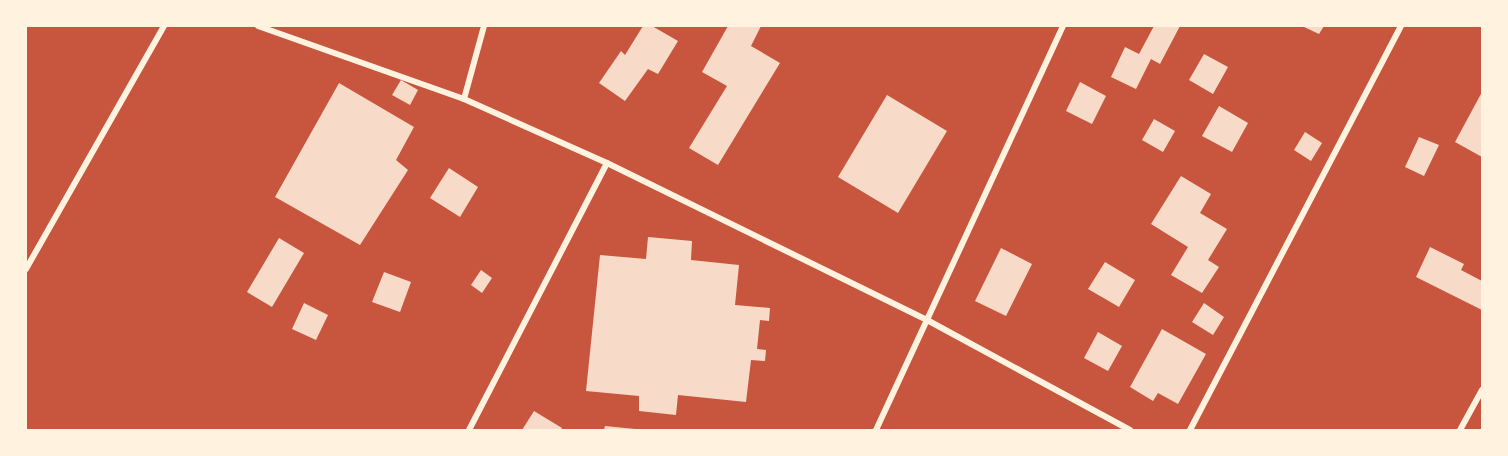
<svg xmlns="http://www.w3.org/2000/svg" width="1508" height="456" font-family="'Varela Round',sans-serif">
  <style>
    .building { fill: #f7dbc8 }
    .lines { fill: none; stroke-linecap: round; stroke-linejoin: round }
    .minor { stroke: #fff3e0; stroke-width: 6 }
  </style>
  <rect width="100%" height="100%" fill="#c8553d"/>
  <g class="building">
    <path d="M643,26H652L678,41L658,74L648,69L625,101L599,83L621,51L625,55Z"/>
    <path d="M728,26H761L751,46L780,63L718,165L689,148L727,86L702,72Z"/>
    <path d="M1154,26H1180L1160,64L1151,59L1136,89L1111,77L1125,47L1139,54Z"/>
    <path d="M1302,26H1324L1319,34Z"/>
    <path d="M1204,54L1228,67L1213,94L1189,80Z"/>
    <path d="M401,80L418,90L410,105L392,95Z"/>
    <path d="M1080,82L1106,96L1092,124L1066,111Z"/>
    <path d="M339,83L414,127L396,160L408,170L360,245L275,197Z"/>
    <path d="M1482,92V157L1455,142Z"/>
    <path d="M887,95L947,131L898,213L838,177Z"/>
    <path d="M1219,106L1248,123L1232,152L1202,136Z"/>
    <path d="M1154,119L1175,131L1163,152L1142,140Z"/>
    <path d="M1305,132L1322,143L1311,161L1294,150Z"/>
    <path d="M1419,137L1439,145L1424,176L1405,167Z"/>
    <path d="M449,168L478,187L460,217L430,198Z"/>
    <path d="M1181,176L1211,194L1200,213L1227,229L1208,260L1219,267L1202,293L1171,275L1188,247L1151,224Z"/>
    <path d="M648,237L692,241L691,260L739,265L735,305L770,308L769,321L760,320L757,349L766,350L765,361L751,360L746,402L678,395L676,415L639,411V396L586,391L600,255L646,259Z"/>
    <path d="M279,238L304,253L272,307L247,292Z"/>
    <path d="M1430,247L1464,264L1461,270L1482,281V310L1416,277Z"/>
    <path d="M1001,248L1032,264L1006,316L975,301Z"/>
    <path d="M1105,262L1135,280L1119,307L1088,289Z"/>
    <path d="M481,270L492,278L482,293L471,285Z"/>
    <path d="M384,272L411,282L400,312L372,302Z"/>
    <path d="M304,303L328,315L316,340L292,329Z"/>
    <path d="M1204,303L1224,317L1213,335L1192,322Z"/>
    <path d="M1162,329L1206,354L1178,404L1158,393L1153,401L1130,387Z"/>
    <path d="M1098,332L1122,346L1108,371L1084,358Z"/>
    <path d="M534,411L562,428L561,430H522Z"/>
    <path d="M605,426L635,429V430H604Z"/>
  </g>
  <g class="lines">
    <g class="minor">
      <path d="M258,26L464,99L607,163L927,320L1130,430"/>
      <path d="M464,99L484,26"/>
      <path d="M26,269L164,26"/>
      <path d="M469,430L607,163"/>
      <path d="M876,430L1063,26"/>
      <path d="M1190,430L1401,26"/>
      <path d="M1460,430L1482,390"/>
    </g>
  </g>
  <rect width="1508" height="456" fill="none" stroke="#fff3e0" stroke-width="54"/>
</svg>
